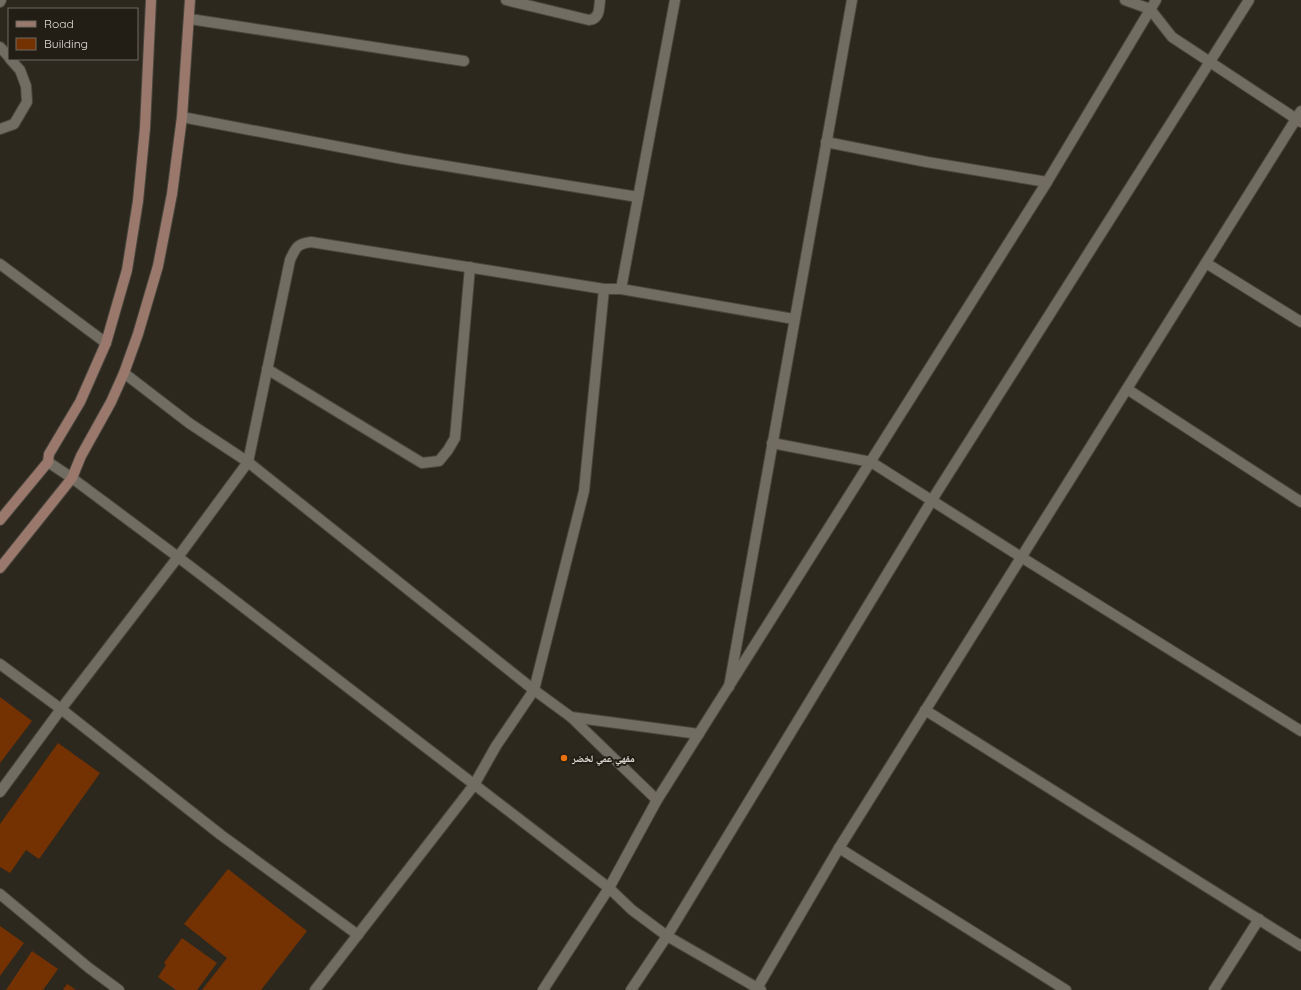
<svg xmlns="http://www.w3.org/2000/svg" width="1301" height="990" font-family="Quicksand,'Noto Naskh Arabic',sans-serif">
  <style>
    .building { fill: #743101 }
    .lines { fill: none; stroke-linecap: round; stroke-linejoin: round }
    .service-casing { stroke: #49463e; stroke-width: 12 }
    .minor-casing { stroke: #49463e; stroke-width: 12 }
    .tertiary-casing { stroke: #49463e; stroke-width: 12 }
    .secondary-casing { stroke: #49463e; stroke-width: 12 }
    .service { stroke: #726d62; stroke-width: 10 }
    .minor { stroke: #726d62; stroke-width: 10 }
    .tertiary { stroke: #726d62; stroke-width: 10 }
    .secondary { stroke: #9a796c; stroke-width: 10 }
    .food-dot { fill: #e8710a; stroke: #221e15; stroke-width: 1.5 }
    .labels { text-anchor: middle; stroke-width: 4; stroke-linejoin: round; paint-order: stroke }
    .poi-label { font-size: 10px; font-weight: bold; fill: #e0ddd7; stroke: #221e15; text-anchor: start }
  </style>
  <rect width="100%" height="100%" fill="#2c281e"/>
  <g class="building">
    <path d="M0,697L32,721L0,763Z"/>
    <path d="M58,743L100,773L39,859L26,850L10,873L0,867V824Z"/>
    <path d="M228,869L307,931L261,990H202L227,958L184,924Z"/>
    <path d="M0,926L24,943L0,976Z"/>
    <path d="M182,938L217,963L197,990H176L158,977L166,965L164,963Z"/>
    <path d="M32,951L58,969L43,990H6Z"/>
    <path d="M67,984L75,989L74,990H63Z"/>
  </g>
  <g class="lines">
    <g class="service-casing">
      <g id="service">
        <path d="M0,47L9,57"/>
        <path d="M0,129L14,124L27,102L26,86L20,70L10,59"/>
      </g>
    </g>
    <g class="minor-casing">
      <g id="minor">
        <path d="M506,0L589,20C600,19 599,8 600,0"/>
        <path d="M1125,0L1150,9L1172,37L1301,122"/>
        <path d="M0,2L1,0"/>
        <path d="M190,19L464,61"/>
        <path d="M182,117L403,159L638,197"/>
        <path d="M826,142L927,162L1047,182"/>
        <path d="M1206,263L1301,322"/>
        <path d="M0,264L106,343"/>
        <path d="M621,289L794,319"/>
        <path d="M267,369L422,463L439,461L448,450L455,438L470,267"/>
        <path d="M124,373L189,423L248,462L534,690L571,717L657,800"/>
        <path d="M1127,389L1301,502"/>
        <path d="M772,443L871,462L1021,557L1301,731"/>
        <path d="M48,462L72,478L178,557L609,888L632,910L667,936L761,990"/>
        <path d="M0,664L61,709L221,835L358,935"/>
        <path d="M729,687L852,0"/>
        <path d="M925,710L1301,946"/>
        <path d="M571,717L699,734"/>
        <path d="M0,792L61,709L178,557L248,462L290,260C296,247 297,244 311,242L604,289"/>
        <path d="M839,848L1066,990"/>
        <path d="M0,894L89,968L119,990"/>
        <path d="M315,990L474,785L496,746L534,690L584,491L604,289H621L675,0"/>
        <path d="M756,990L839,848L1301,111"/>
        <path d="M1214,990L1259,919"/>
      </g>
    </g>
    <g class="tertiary-casing">
      <g id="tertiary">
        <path d="M543,990L609,888L657,800L1047,182L1156,0"/>
        <path d="M631,990L667,936L937,492L1249,0"/>
      </g>
    </g>
    <g class="secondary-casing">
      <g id="secondary">
        <path d="M0,520L48,462L49,454L80,402L106,343L127,270L138,201L145,128L151,0"/>
        <path d="M0,568L72,478L81,456L111,402L124,373L138,334L158,266L172,194L182,117L190,0"/>
      </g>
    </g>
    <use href="#service" class="service"/>
    <use href="#minor" class="minor"/>
    <use href="#tertiary" class="tertiary"/>
    <use href="#secondary" class="secondary"/>
  </g>
  <circle class="food-dot" cx="564" cy="758" r="4"/>
  <g class="labels">
    <g class="poi-label">
      <text x="572" y="762">مقهي عمي لخضر</text>
    </g>
  </g>
  <rect x="8" y="8" width="130" height="52" fill="#221e15" stroke="#6e6a63"/>
  <rect x="16" y="21" width="20" height="6" fill="#9a796c" stroke="#6e6a63"/>
  <text x="44" y="28" font-size="12" fill="#e0ddd7">Road</text>
  <rect x="16" y="38" width="20" height="12" fill="#743101" stroke="#6e6a63"/>
  <text x="44" y="48" font-size="12" fill="#e0ddd7">Building</text>
</svg>
